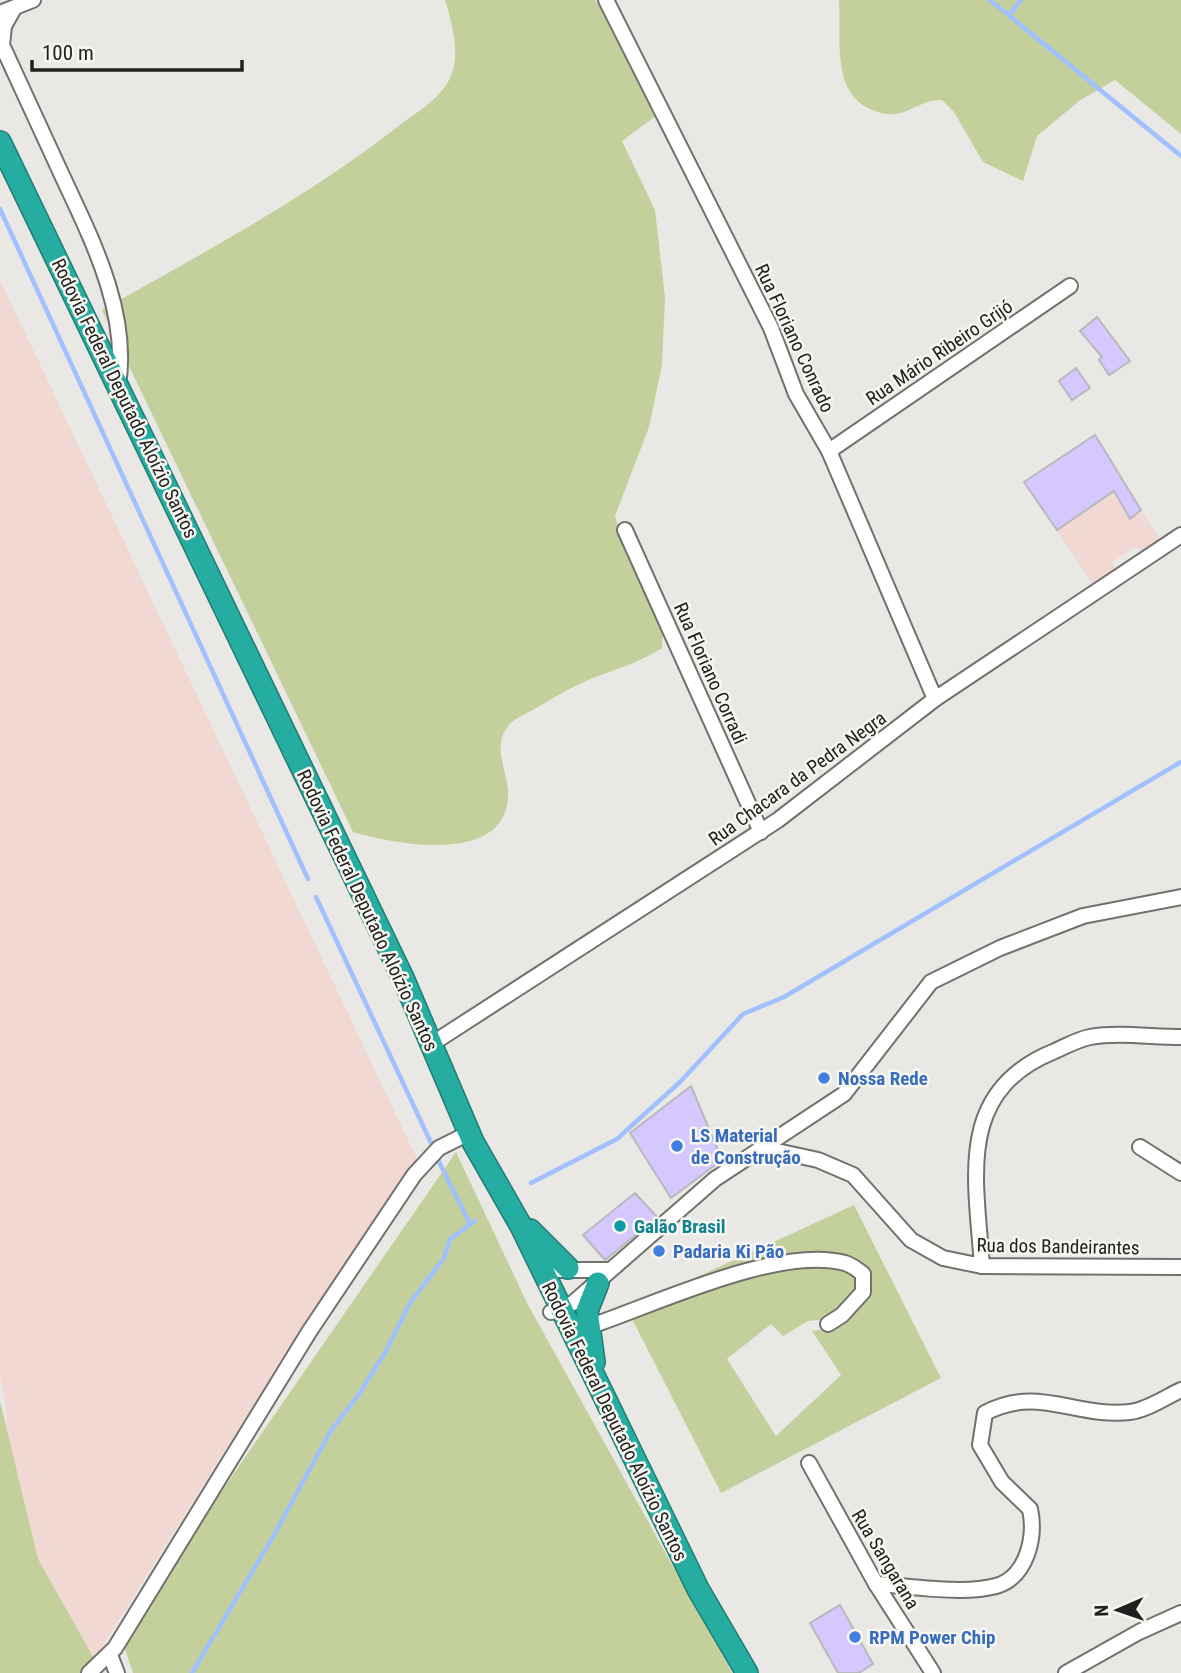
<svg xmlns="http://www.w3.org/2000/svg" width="1181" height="1673" font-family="'Roboto Condensed',sans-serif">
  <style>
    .industrial { fill: #f2d8d3 }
    .green { fill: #c4d09c; fill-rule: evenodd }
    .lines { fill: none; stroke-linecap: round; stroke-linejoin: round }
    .stream { stroke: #a1c0fe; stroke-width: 4.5 }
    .building { fill: #d4c8ff; stroke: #b9b9bd; stroke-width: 2 }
    .minor-casing { stroke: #72716d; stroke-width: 18 }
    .highway-casing { stroke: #237c73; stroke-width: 24 }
    .minor { stroke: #fff; stroke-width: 14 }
    .highway { stroke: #25ada1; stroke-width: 21 }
    .shop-dot { fill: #3f7fe0; stroke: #f7f6f1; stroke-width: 2.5 }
    .culture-dot { fill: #0f9aa8; stroke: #f7f6f1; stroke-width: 2.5 }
    .labels { text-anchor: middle; stroke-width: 5; stroke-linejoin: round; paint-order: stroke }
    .street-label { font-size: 19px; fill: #20201e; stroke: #f7f6f1 }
    .shop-label { font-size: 19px; font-weight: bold; fill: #366cbe; stroke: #f7f6f1; text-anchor: start }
    .culture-label { font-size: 19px; font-weight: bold; fill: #0d838f; stroke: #f7f6f1; text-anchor: start }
  </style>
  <rect width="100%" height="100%" fill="#e9e8e4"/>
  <g class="industrial">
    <path d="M0,280L419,1163L291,1345L100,1650L81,1669L0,1673V1453L7,1415L0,1375Z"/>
    <path d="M1095,435L1160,540L1146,551L1136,547L1113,561L1116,571L1094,586L1024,482Z"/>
  </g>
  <g class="green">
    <path d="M445,0H595L650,86L662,94L668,107L622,141L655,210L665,297L662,365L649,427L615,516L627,557L663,623L662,648C640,662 617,669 593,678C573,686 555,697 536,708C528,713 515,718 509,725C490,748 509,770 508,796C506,866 393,844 353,832L102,310C203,253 308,197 400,125C417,112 441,98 450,78C461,57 452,22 445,0Z"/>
    <path d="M839,0H1181V134L1115,80L1079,101L1037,136L1023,181L983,162L954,112L942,100C924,99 913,111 896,114C886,115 879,113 870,109C830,91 842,35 839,0Z"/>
    <path d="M456,1152L527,1303L732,1673H133L121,1637Z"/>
    <path d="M854,1205L941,1378L721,1493L627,1309ZM827,1319L828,1329L812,1331L841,1375L776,1436L727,1359L771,1324L783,1336L808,1321Z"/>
    <path d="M0,1401L38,1559L102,1673H0Z"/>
  </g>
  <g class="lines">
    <g class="stream">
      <path d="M990,0L1181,156"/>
      <path d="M1009,15L1021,0"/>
      <path d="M0,209L308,879"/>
      <path d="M316,897L432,1145"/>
      <path d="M438,1160L470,1224"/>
      <path d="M531,1183L617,1139L681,1081L743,1014L784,997L1181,762"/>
      <path d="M192,1673L274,1535L330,1432L359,1394L386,1351L410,1303L444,1258L450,1239L475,1221"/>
    </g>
  </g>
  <g class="building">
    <path d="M1097,317L1130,361L1109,375L1099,360L1102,357L1080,331Z"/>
    <path d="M1076,368L1090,388L1072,400L1059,381Z"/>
    <path d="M1095,435L1141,510L1130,519L1114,491L1057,530L1024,482Z"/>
    <path d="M691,1086L722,1160L671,1198L630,1133Z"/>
    <path d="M635,1193L657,1217L605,1260L583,1235Z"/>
    <path d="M840,1605L873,1664L859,1673H838L810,1623Z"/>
  </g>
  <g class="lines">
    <g class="minor-casing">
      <g id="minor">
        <path d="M606,0L771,328L796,394L829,451L935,699"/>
        <path d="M13,10L4,26L2,45C21,87 41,129 60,171C90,236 130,311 118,385"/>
        <path d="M0,13L33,0"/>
        <path d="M829,451L1070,286"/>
        <path d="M625,530L761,832"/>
        <path d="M430,1045L778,820L935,699L1181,535"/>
        <path d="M1140,1147L1181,1173"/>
        <path d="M763,1148L818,1160L853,1175L911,1240L943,1258L982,1266L1181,1267"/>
        <path d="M982,1266C976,1178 955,1091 1055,1051C1066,1046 1079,1039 1090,1037C1118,1032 1152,1037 1181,1037"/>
        <path d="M559,1270H610"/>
        <path d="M551,1312L573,1303L715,1179L844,1094L931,982L1000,948L1083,916L1181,897"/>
        <path d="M588,1327C654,1305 778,1245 845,1263C851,1265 858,1270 863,1274V1292L842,1315L828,1324"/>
        <path d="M809,1463L876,1584L933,1673"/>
        <path d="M876,1584C911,1586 963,1595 996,1586C1027,1577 1036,1537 1030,1509L1002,1482L980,1445L985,1413C1038,1385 1075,1418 1130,1412C1147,1410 1166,1397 1181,1390"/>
        <path d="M110,1655L117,1673"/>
        <path d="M89,1673L115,1648L309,1332L414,1175L439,1148L469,1133"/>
        <path d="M1066,1673L1139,1632L1181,1613"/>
      </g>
    </g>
    <g class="highway-casing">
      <g id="highway">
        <path d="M0,142L403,978L473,1142L521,1226L698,1589L747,1673"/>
        <path d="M530,1230L568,1268"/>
        <path d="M594,1362L587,1311L598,1283"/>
      </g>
    </g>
    <use href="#minor" class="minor"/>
    <use href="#highway" class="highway"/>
  </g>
  <g class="shop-dot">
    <circle cx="824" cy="1078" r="7"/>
    <circle cx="677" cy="1146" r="7"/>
    <circle cx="659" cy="1251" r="7"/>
    <circle cx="855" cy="1637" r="7"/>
  </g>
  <circle class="culture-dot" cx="620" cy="1226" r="7"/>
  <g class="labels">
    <g class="street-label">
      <text transform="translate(795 338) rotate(65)" y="7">Rua Floriano Conrado</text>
      <text transform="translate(939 352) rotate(-34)" y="7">Rua Mário Ribeiro Grijó</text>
      <text transform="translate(125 398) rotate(64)" y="7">Rodovia Federal Deputado Aloízio Santos</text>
      <text transform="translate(711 673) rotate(66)" y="7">Rua Floriano Corradi</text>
      <text transform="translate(797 778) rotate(-36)" y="7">Rua Chacara da Pedra Negra</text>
      <text transform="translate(368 910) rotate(65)" y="7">Rodovia Federal Deputado Aloízio Santos</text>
      <text transform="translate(1058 1246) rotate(1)" y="7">Rua dos Bandeirantes</text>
      <text transform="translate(615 1421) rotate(64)" y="7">Rodovia Federal Deputado Aloízio Santos</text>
      <text transform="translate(886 1559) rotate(59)" y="7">Rua Sangarana</text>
    </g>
    <g class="shop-label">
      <text x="838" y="1085">Nossa Rede</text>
      <text x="691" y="1142">LS Material<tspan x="691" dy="22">de Construção</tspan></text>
      <text x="673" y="1258">Padaria Ki Pão</text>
      <text x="869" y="1644">RPM Power Chip</text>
    </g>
    <g class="culture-label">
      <text x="634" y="1233">Galão Brasil</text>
    </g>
  </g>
  <g transform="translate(1118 1610) rotate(268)" stroke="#f7f6f1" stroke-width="5" paint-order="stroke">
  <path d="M0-5L12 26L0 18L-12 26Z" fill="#20201e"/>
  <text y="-10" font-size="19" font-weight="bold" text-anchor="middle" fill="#20201e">N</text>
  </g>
  <path d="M32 60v10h210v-10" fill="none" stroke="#20201e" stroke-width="3.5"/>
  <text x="42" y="60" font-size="21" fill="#20201e" stroke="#f7f6f1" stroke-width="5" paint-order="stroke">100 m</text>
</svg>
